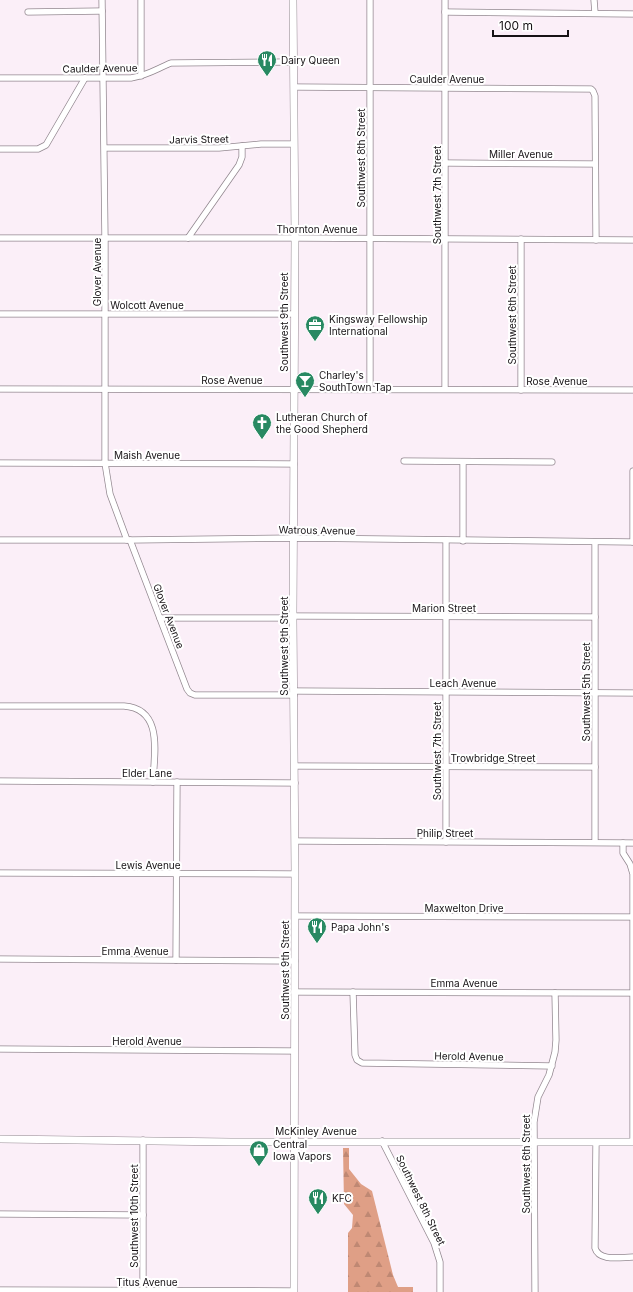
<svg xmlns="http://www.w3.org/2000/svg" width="633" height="1292" font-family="Inter,sans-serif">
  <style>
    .forest { fill: url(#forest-firs) }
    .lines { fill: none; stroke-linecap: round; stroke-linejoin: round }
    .minor-casing { stroke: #938890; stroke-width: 7 }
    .major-casing { stroke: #938890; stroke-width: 8 }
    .minor { stroke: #fff; stroke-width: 5.5 }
    .major { stroke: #fff; stroke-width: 7 }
    .labels { text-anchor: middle; stroke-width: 4; stroke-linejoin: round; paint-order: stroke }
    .poi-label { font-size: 10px; fill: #161215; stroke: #fff; text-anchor: start }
    .street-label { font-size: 10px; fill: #161215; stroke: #fff }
  </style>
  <defs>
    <pattern id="forest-firs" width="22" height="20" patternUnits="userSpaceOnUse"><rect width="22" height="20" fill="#df9f86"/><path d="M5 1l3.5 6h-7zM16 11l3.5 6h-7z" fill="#bf8873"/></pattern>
  </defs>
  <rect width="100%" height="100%" fill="#fbeff8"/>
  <path class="forest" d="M343,1148H349V1169L361,1184L372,1191L393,1275L398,1287H413V1292H348V1233L352,1228L353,1215L344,1204Z"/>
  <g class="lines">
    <g class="minor-casing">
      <g id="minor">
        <path d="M102,0L105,239V463L110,494L127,540"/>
        <path d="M141,0V76"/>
        <path d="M370,0V389"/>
        <path d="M445,0V389"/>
        <path d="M594,0L595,13"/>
        <path d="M28,12L102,11"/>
        <path d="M445,12L633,14"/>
        <path d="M0,78H131C149,75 156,69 171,63L294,62"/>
        <path d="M294,87L591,89L593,91L595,96L596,240"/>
        <path d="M105,148H219L261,144H294"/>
        <path d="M0,149H38L46,145L85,78"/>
        <path d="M446,163L595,164"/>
        <path d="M0,238H295L633,240"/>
        <path d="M188,238L239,165L242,157V146"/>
        <path d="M521,239V390"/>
        <path d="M0,314H294"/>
        <path d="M0,389L633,390"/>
        <path d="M404,461L552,462"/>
        <path d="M463,462V541"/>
        <path d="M0,463L294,464"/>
        <path d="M0,540H130L294,538L633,542"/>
        <path d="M130,540L187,689L190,693L195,695H294"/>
        <path d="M446,541V842"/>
        <path d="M633,542V471"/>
        <path d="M293,616L595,617"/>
        <path d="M160,618H293"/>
        <path d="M294,691L633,693"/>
        <path d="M0,706H124C164,709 154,754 153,782"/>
        <path d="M295,766L595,767"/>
        <path d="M0,781L295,783"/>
        <path d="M295,841L633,843"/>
        <path d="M595,842V542"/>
        <path d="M623,843V853L630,864L633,874V1142"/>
        <path d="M0,873L295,874"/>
        <path d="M295,916L633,917"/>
        <path d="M0,959L295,961"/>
        <path d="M176,960L177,782"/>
        <path d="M294,992L633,993"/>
        <path d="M353,992L355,1055L357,1060L362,1063L552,1066"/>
        <path d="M0,1049L294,1051"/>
        <path d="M143,1140V1292"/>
        <path d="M382,1141L434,1243L440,1262V1292"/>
        <path d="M596,1142L595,1248C599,1262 621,1257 633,1257"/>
        <path d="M0,1214L143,1215"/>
        <path d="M0,1290L294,1291"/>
        <path d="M535,1292L534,1122L538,1097L549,1075L555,1052L556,1040L555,993"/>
      </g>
    </g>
    <g class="major-casing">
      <g id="major">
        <path d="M293,0L295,238L293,618L295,874L294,1292"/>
        <path d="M0,1139L231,1142H633"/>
      </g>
    </g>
    <use href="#minor" class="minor"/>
    <use href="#major" class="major"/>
  </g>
  <defs>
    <g id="restaurant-pin" transform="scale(1)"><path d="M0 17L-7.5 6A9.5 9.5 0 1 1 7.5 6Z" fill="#288962" stroke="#fff"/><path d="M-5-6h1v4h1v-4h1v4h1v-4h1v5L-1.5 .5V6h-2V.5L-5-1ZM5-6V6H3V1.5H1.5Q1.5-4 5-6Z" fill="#fff"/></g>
    <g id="office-pin" transform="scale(1)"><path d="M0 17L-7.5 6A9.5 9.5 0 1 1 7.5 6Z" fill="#288962" stroke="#fff"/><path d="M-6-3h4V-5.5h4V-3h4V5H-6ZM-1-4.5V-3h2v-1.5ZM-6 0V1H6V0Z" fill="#fff"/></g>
    <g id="bar-pin" transform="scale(1)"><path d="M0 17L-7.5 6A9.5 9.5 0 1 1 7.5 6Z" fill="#288962" stroke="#fff"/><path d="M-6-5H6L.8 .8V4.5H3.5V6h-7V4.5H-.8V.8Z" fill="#fff"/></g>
    <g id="church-pin" transform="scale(1)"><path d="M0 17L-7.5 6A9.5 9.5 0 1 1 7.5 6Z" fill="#288962" stroke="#fff"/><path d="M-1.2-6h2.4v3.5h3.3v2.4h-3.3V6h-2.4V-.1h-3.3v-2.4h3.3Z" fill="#fff"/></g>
    <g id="shop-pin" transform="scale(1)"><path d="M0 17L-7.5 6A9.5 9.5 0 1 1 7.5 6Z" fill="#288962" stroke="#fff"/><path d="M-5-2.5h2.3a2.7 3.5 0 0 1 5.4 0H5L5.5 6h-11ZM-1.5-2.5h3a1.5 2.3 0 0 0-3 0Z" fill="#fff"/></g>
  </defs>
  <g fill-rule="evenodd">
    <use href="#restaurant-pin" x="267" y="60"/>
    <use href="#office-pin" x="315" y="325"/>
    <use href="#bar-pin" x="305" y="381"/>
    <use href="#church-pin" x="262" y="423"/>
    <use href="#restaurant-pin" x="317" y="927"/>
    <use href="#shop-pin" x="259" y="1150"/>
    <use href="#restaurant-pin" x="318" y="1198"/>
  </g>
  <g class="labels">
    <g class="poi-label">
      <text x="281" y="64">Dairy Queen</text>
      <text x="329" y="323">Kingsway Fellowship<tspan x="329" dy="12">International</tspan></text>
      <text x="319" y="379">Charley's<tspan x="319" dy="12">SouthTown Tap</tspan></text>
      <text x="276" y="421">Lutheran Church of<tspan x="276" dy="12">the Good Shepherd</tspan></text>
      <text x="331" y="931">Papa John's</text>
      <text x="273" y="1148">Central<tspan x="273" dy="12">Iowa Vapors</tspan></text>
      <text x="332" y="1202">KFC</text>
    </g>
    <g class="street-label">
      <text transform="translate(100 68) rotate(-1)" y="4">Caulder Avenue</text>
      <text x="447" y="83">Caulder Avenue</text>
      <text transform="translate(199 139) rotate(-1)" y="4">Jarvis Street</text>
      <text x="521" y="158">Miller Avenue</text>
      <text transform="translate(361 158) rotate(-90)" y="4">Southwest 8th Street</text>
      <text transform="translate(437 195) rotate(-90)" y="4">Southwest 7th Street</text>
      <text x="317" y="233">Thornton Avenue</text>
      <text transform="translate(97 272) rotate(-90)" y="4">Glover Avenue</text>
      <text x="147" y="309">Wolcott Avenue</text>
      <text transform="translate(512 315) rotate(-90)" y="4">Southwest 6th Street</text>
      <text transform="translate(284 322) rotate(-90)" y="4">Southwest 9th Street</text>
      <text x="232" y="384">Rose Avenue</text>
      <text x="557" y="385">Rose Avenue</text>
      <text x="147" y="459">Maish Avenue</text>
      <text transform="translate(317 530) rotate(1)" y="4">Watrous Avenue</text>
      <text x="444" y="612">Marion Street</text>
      <text transform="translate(169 616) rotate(69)" y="4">Glover Avenue</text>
      <text transform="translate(284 646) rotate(-90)" y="4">Southwest 9th Street</text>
      <text x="463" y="687">Leach Avenue</text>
      <text transform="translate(586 692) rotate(-90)" y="4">Southwest 5th Street</text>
      <text transform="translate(437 751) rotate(-90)" y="4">Southwest 7th Street</text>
      <text x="493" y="762">Trowbridge Street</text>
      <text x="147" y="777">Elder Lane</text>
      <text x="445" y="837">Philip Street</text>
      <text x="148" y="869">Lewis Avenue</text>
      <text x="464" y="912">Maxwelton Drive</text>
      <text x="135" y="955">Emma Avenue</text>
      <text transform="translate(285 970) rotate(-90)" y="4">Southwest 9th Street</text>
      <text x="464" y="987">Emma Avenue</text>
      <text x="147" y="1045">Herold Avenue</text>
      <text transform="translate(469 1056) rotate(1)" y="4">Herold Avenue</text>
      <text x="316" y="1135">McKinley Avenue</text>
      <text transform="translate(526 1164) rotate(-90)" y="4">Southwest 6th Street</text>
      <text transform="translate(421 1200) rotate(64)" y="4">Southwest 8th Street</text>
      <text transform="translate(134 1216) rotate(-90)" y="4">Southwest 10th Street</text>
      <text x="147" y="1286">Titus Avenue</text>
    </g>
  </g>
  <path d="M493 30v6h75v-6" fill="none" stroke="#161215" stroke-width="2"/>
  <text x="499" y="30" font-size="12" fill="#161215" stroke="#ffffff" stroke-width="3" paint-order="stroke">100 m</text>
</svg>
